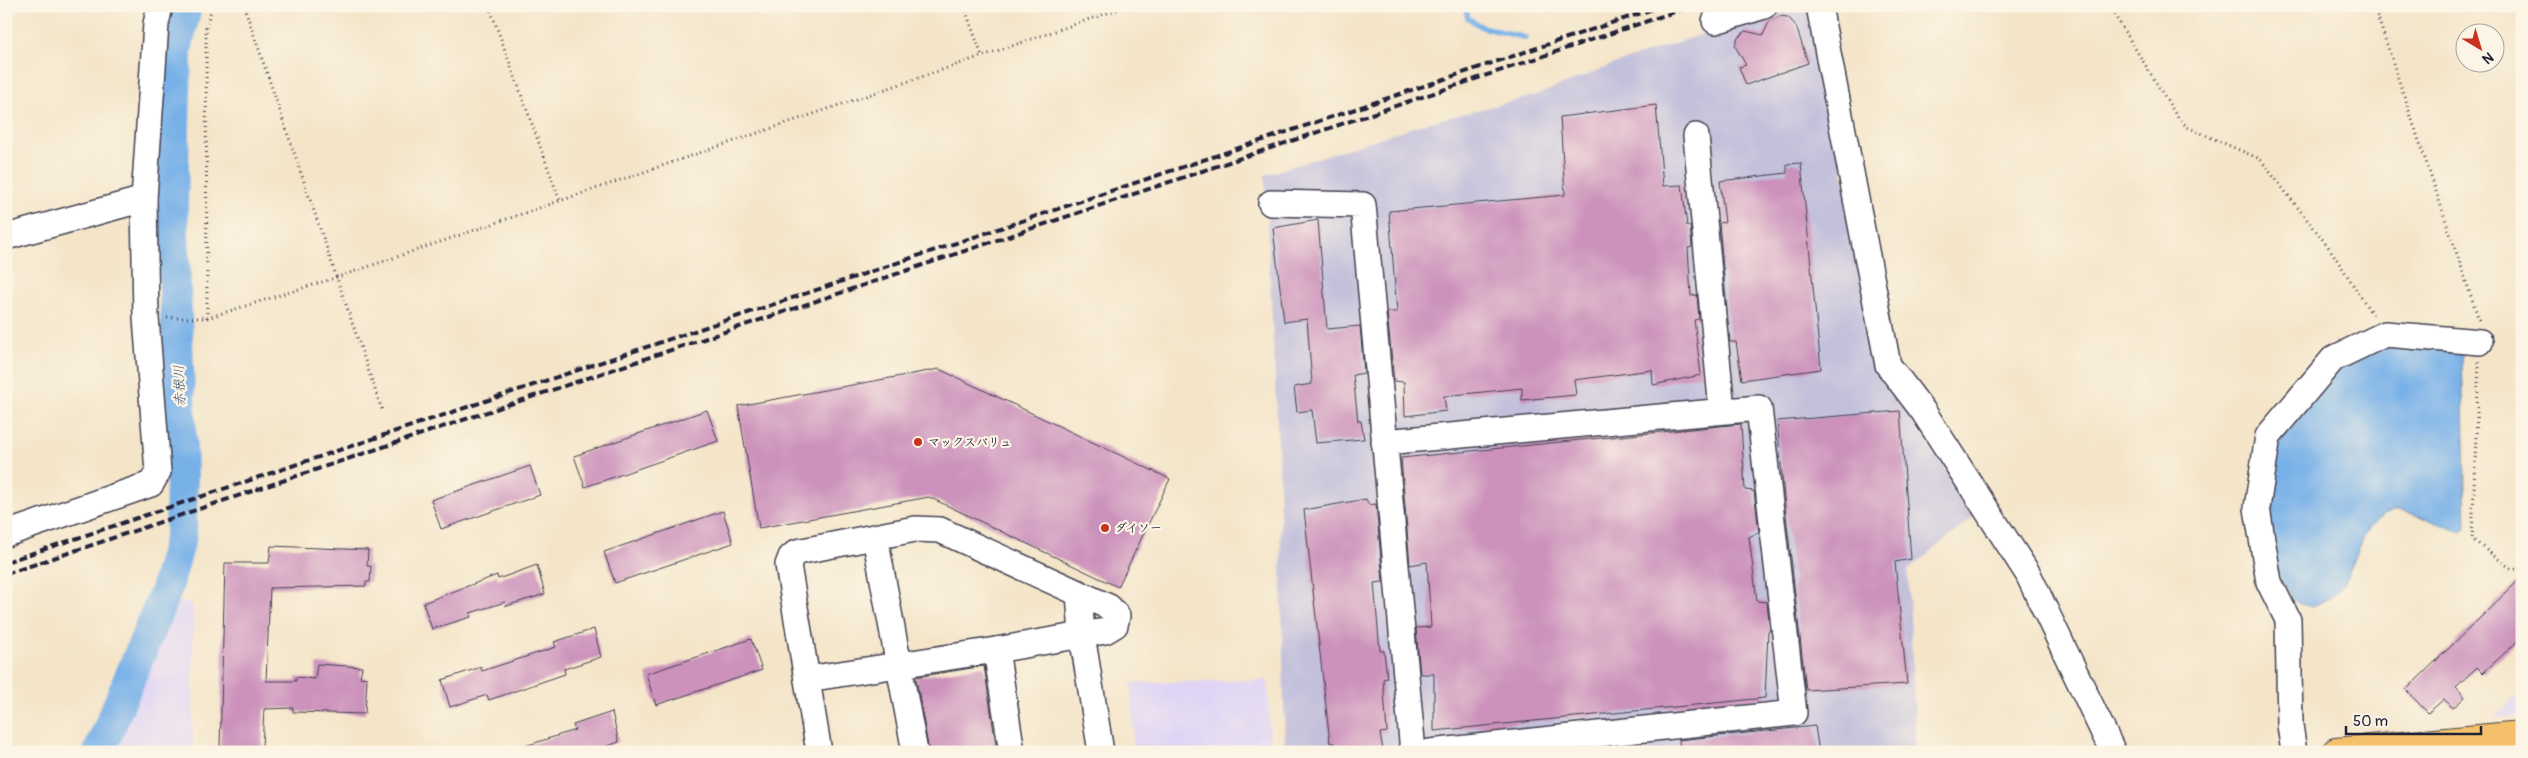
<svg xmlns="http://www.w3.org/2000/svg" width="2528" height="758" font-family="Pangolin,'Klee One',sans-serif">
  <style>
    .built { fill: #dfd4f5 }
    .industrial { fill: #c3c0db }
    .water { fill: #78b1e8; stroke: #4d6a92 }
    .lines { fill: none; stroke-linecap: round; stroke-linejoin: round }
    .stream { stroke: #78b1e8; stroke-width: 5.5 }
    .river { stroke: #78b1e8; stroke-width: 32 }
    .building { fill: #cc92bb }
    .minor-casing { stroke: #423f50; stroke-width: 28 }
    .highway-casing { stroke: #423f50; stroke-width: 30 }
    .path { stroke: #423f50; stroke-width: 3; stroke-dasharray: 1 4; stroke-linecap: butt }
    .minor { stroke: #fff; stroke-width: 25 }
    .highway { stroke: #f4c16a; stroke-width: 28 }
    .rail { stroke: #22223b; stroke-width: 4; stroke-dasharray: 8 4; stroke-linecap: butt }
    .poi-dot { fill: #c8321e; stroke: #fcf5e5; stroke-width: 2 }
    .labels { text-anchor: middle; stroke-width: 4.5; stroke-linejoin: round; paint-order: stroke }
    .poi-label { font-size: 12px; font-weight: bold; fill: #22223b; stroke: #fcf5e5; text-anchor: start }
    .water-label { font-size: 14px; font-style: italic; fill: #405478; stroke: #fcf5e5 }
  </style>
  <rect width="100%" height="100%" fill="#fcf5e5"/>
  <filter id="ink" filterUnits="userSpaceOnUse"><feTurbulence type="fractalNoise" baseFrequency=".02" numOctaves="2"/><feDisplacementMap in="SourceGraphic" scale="10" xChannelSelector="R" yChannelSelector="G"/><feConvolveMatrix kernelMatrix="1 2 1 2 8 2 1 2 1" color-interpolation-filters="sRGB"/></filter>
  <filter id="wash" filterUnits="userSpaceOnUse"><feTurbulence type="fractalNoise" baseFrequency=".0096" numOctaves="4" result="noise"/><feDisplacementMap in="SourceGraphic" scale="20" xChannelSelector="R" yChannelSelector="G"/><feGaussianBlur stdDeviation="1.12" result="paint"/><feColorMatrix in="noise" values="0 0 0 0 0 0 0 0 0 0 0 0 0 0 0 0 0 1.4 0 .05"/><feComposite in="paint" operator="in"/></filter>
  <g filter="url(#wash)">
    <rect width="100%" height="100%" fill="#f4e5c9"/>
    <g class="built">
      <path d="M174,599L193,605V752H110Z"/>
      <path d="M1268,680L1270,752H1134L1131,683Z"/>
      <path d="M2522,691V715L2494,718Z"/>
    </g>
    <path class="industrial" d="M1785,6H1811L1881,370L1980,512L1908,570L1916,752H1285L1279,464L1265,175L1426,123L1534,96L1617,63Z"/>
    <path class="water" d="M2386,345L2462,350L2466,528L2460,532C2447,527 2406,509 2394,511C2361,515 2356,571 2338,591C2332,598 2320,603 2311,606L2299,604L2293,598L2277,574L2267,537L2270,457L2285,434L2340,364Z"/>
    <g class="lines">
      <path class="stream" d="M1465,6L1468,18L1482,27L1526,38"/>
      <path class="river" d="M99,752L166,590L181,535L182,473L172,206L176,50L186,6"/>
    </g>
    <g id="blocks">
      <g class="building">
        <path d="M1780,16L1788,17L1796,26L1808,63L1746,85L1739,67L1746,65L1735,46L1737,39L1745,31L1763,35L1769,22Z"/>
        <path d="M1656,105L1663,186L1682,185L1687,226H1690L1692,247L1688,248L1691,296L1697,295L1699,319L1694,320L1701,375L1653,385L1652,370L1574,380L1576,395L1522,400V388L1444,396L1446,411L1405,416L1404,382L1394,381L1387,312H1397L1389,211L1565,195L1560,117Z"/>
        <path d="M1801,163L1821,369L1742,380L1736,342H1730L1719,223L1725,222L1720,181L1787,173V164Z"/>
        <path d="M1318,220L1327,329L1360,326L1364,373L1353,375L1358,421H1361L1364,439L1316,443L1312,410L1297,412L1294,387L1312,384L1307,319L1284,322L1273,228Z"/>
        <path d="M939,369L1170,479L1118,587L929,497L759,528L738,406Z"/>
        <path d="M707,410L718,441L585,487L574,456Z"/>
        <path d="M1900,411L1911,559L1895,562L1907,684L1806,690L1784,497L1777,421Z"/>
        <path d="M1741,424L1745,490L1754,491L1759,532L1749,537L1757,601L1767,602L1770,631H1768L1765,698L1434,731V674H1420L1416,628L1431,627L1427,562L1410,565L1401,458Z"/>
        <path d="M530,466L540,495L441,529L431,500Z"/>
        <path d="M1366,499L1369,505L1376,504L1383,582L1374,583L1380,651H1384L1387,678L1383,679L1387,732L1380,733L1383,750L1343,752L1344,750L1335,748L1334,743H1330L1304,510Z"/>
        <path d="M723,511L733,543L615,583L604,552Z"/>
        <path d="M271,546L368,550L367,566H371L370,582H366V586L270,588L266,681H296V677L315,679L317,664L362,667L360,677L367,678L365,714L293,712V708L264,709L262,747H220L225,563H269Z"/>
        <path d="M537,565L545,594L506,606L505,602L470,613L471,617L432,629L423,603L497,575L498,579Z"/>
        <path d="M2522,577V637L2483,673L2477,667L2456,687L2465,697L2453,708L2444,699L2428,713L2406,690Z"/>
        <path d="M594,629L601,657L564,669L565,674L489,700L487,695L450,707L442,680L481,667L482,671L556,647L554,642Z"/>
        <path d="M751,639L762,670L656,705L646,674Z"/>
        <path d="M984,666L997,752H929L916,677Z"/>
        <path d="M612,712L619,742L590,752H517L516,749L575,730L573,725Z"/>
        <path d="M1815,726L1819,752H1680L1679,740Z"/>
      </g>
    </g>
  </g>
  <g filter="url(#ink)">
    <use href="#blocks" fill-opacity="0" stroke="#423f50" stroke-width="1"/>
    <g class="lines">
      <g class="minor-casing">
        <g id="minor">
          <path d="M1819,6L1888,365L1923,411L2028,574L2113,752"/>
          <path d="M1715,21L1764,6"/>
          <path d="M1696,136L1722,410"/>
          <path d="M144,199L156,24L160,6"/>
          <path d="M1271,203L1363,205L1413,752"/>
          <path d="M6,237L144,199L146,318L158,472L151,484L6,534"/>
          <path d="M1384,442L1759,408L1794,713L1430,752"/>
          <path d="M875,537L915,752"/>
          <path d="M1079,593L1082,635L1101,752"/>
          <path d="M807,679L996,650"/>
          <path d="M819,752L788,565L791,557L797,552L915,529L940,530L1109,607L1117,616L1115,625L1105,631L996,650L1012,752"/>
          <path d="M2294,752L2290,725L2288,620L2269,582L2257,508L2268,436L2333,359L2385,334L2480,342"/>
        </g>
      </g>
      <g class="highway-casing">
        <path id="highway" d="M2336,752L2522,735"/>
      </g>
      <g class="path">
        <path d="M244,6L382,410"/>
        <path d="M489,6L560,201"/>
        <path d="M964,6L982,56"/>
        <path d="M2109,6L2176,115L2187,127L2260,159L2330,249L2374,317"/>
        <path d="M2374,6L2479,320"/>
        <path d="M167,318H207L338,277L1128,6"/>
        <path d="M207,318L206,28L212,6"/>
        <path d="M2479,362L2472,539L2510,568L2522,570"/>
      </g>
      <use href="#minor" class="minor"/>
      <use href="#highway" class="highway"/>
      <g class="rail">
        <path d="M6,562L1662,6"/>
        <path d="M6,574L1692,6"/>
      </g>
    </g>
  </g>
  <g class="poi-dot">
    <circle cx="918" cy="442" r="5"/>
    <circle cx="1105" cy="528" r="5"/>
  </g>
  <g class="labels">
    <g class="poi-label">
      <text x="928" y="446">マックスバリュ</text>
      <text x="1115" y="532">ダイソー</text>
    </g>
    <g class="water-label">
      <text transform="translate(179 386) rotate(-92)" y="5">赤根川</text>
    </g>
  </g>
  <rect width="2528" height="758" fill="none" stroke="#fcf5e5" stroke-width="25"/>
  <g transform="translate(2480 48) rotate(142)"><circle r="24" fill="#fcf5e5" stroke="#a5a1a1"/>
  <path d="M0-4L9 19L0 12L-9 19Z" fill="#c8321e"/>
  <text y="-8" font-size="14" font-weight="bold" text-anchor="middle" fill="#22223b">N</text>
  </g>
  <path d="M2346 726v8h135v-8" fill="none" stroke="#22223b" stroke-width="2.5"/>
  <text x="2353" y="726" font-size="15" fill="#22223b" stroke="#fcf5e5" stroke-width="4" paint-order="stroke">50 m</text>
</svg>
